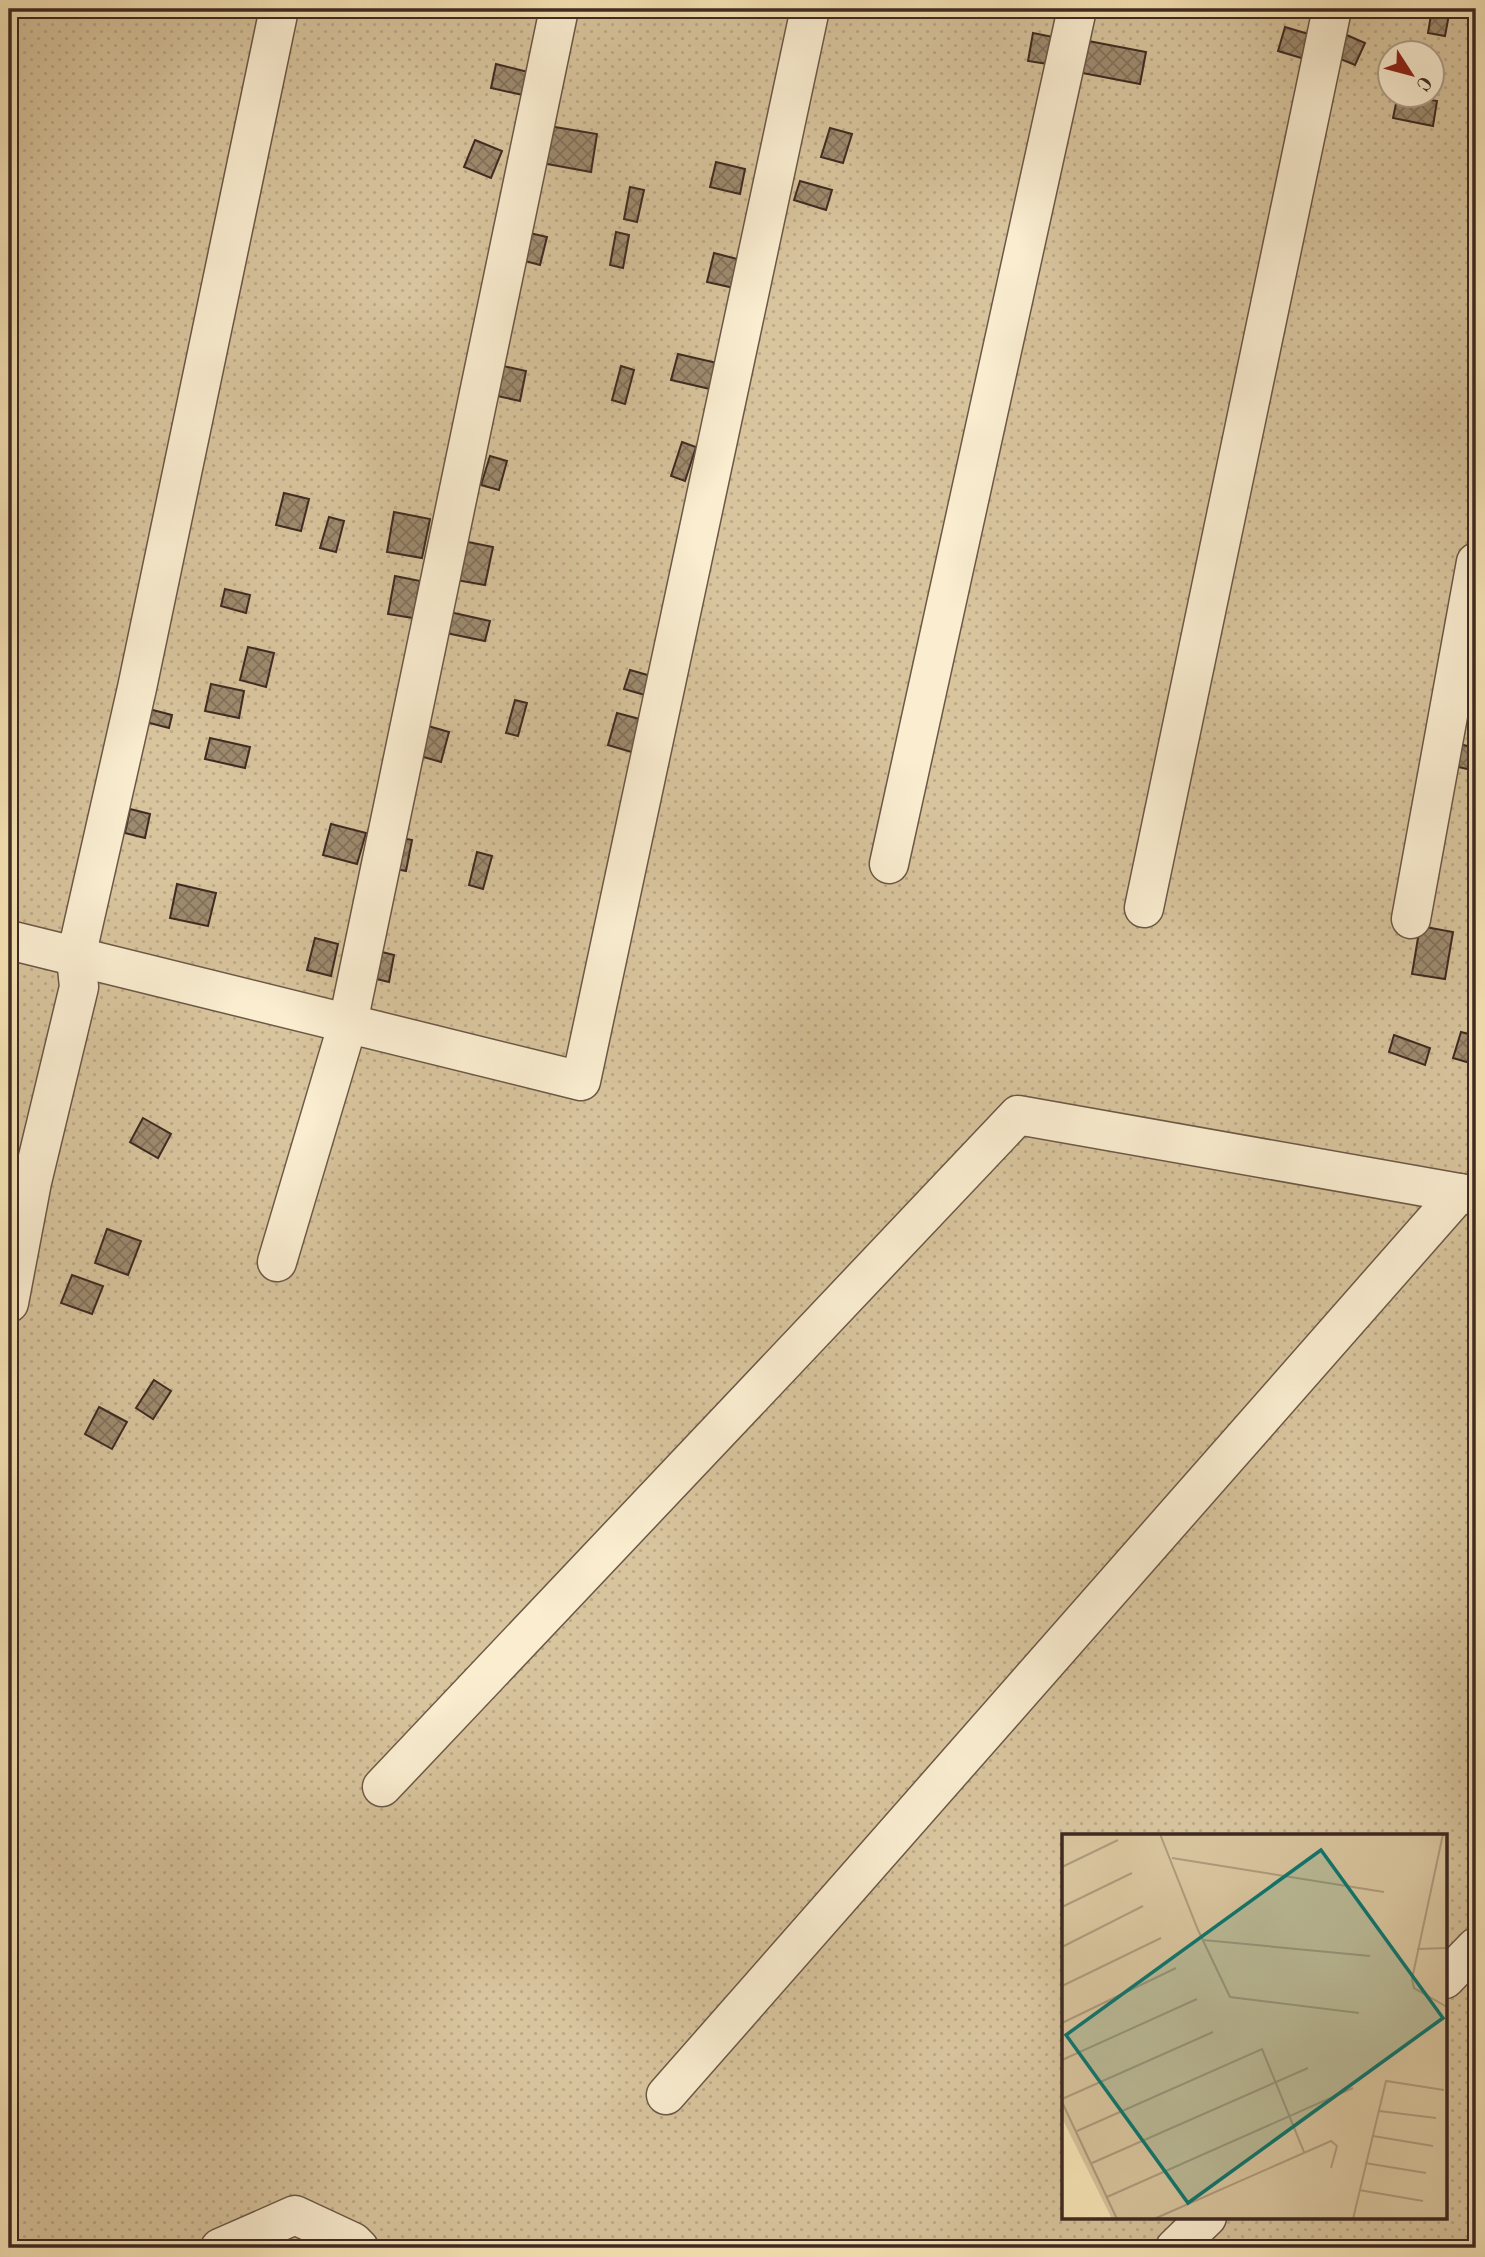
<svg xmlns="http://www.w3.org/2000/svg" width="1485" height="2257" font-family="'Old Standard TT',serif">
  <style>
    .grass { fill: url(#grass-dots); stroke: #8b7760; stroke-width: 2; fill-rule: evenodd }
    .building { fill: url(#building-cross-hatch); stroke: #3e2a22; stroke-width: 2 }
    .lines { fill: none; stroke-linecap: round; stroke-linejoin: round }
    .minor-casing { stroke: #6c5847; stroke-width: 41 }
    .minor { stroke: #faedd0; stroke-width: 38 }
    .inset-road { fill: none; stroke: #ad9a7b; stroke-width: 2 }
    .view { fill: #0f766e; fill-opacity: 0.15; stroke: #0f766e; stroke-width: 3.5 }
    .inset-edge { fill: none; stroke: #3e2a22; stroke-width: 3.5 }
  </style>
  <defs>
    <pattern id="grass-dots" width="8" height="8" patternUnits="userSpaceOnUse" patternTransform="scale(1.75)"><rect width="8" height="8" fill="#d8c49d"/><path d="M2 2h.1M6 6h.1" fill="none" stroke="#baa987" stroke-width="1.8" stroke-linecap="round"/></pattern>
    <pattern id="building-cross-hatch" width="8" height="8" patternUnits="userSpaceOnUse" patternTransform="scale(1.75)"><rect width="8" height="8" fill="#9e8b6f"/><path d="M0 0l8 8M0 8l8-8" fill="none" stroke="#82725b"/></pattern>
  </defs>
  <rect width="100%" height="100%" fill="#f7e4b6"/>
  <filter id="stains"><feTurbulence type="fractalNoise" baseFrequency=".00286" numOctaves="4"/><feColorMatrix values="0 0 0 0 .2 0 0 0 0 .09 0 0 0 0 .02 0 0 0 .5 -.17"/></filter>
  <radialGradient id="worn" r=".72"><stop offset=".6" stop-color="#630" stop-opacity="0"/><stop offset="1" stop-color="#630" stop-opacity=".3"/></radialGradient>
  <path class="grass" d="M9,9H1476V2248H9ZM1390,52H1432V94H1390ZM1063,1835H1445V2217H1063Z"/>
  <g class="building">
    <path d="M1432,9H1450L1445,36L1428,33Z"/>
    <path d="M1285,27L1315,36L1308,60L1278,51Z"/>
    <path d="M1033,33L1053,37L1048,64L1028,61Z"/>
    <path d="M1342,33L1365,43L1355,65L1333,56Z"/>
    <path d="M1078,39L1146,52L1140,84L1072,71Z"/>
    <path d="M496,64L528,72L523,95L491,88Z"/>
    <path d="M1398,94L1437,101L1433,126L1393,118Z"/>
    <path d="M543,125L597,134L591,172L536,162Z"/>
    <path d="M830,128L852,134L843,163L821,157Z"/>
    <path d="M475,140L502,151L491,178L464,167Z"/>
    <path d="M716,162L745,169L740,194L710,187Z"/>
    <path d="M800,181L832,190L826,210L794,200Z"/>
    <path d="M630,187L644,190L637,222L624,219Z"/>
    <path d="M521,231L547,237L540,265L514,258Z"/>
    <path d="M616,232L629,235L623,268L610,265Z"/>
    <path d="M714,253L741,260L734,288L707,282Z"/>
    <path d="M678,354L717,363L710,389L671,380Z"/>
    <path d="M494,364L526,371L520,401L488,394Z"/>
    <path d="M621,366L634,370L625,404L612,400Z"/>
    <path d="M682,442L696,447L685,481L671,476Z"/>
    <path d="M490,456L507,461L499,490L481,485Z"/>
    <path d="M284,493L309,499L301,531L276,525Z"/>
    <path d="M394,512L430,519L422,558L387,552Z"/>
    <path d="M329,517L344,521L336,552L320,548Z"/>
    <path d="M463,541L493,547L485,585L456,580Z"/>
    <path d="M395,576L420,581L413,618L388,614Z"/>
    <path d="M225,589L250,595L246,613L221,606Z"/>
    <path d="M445,611L490,621L485,641L441,632Z"/>
    <path d="M248,647L274,653L266,687L240,680Z"/>
    <path d="M630,670L651,676L645,695L624,689Z"/>
    <path d="M211,684L244,691L239,718L205,711Z"/>
    <path d="M515,700L527,703L518,736L506,733Z"/>
    <path d="M145,708L172,715L169,728L142,721Z"/>
    <path d="M617,713L647,721L638,754L608,745Z"/>
    <path d="M414,722L449,732L441,762L406,752Z"/>
    <path d="M210,738L250,747L245,768L205,759Z"/>
    <path d="M1459,744L1476,748V771L1454,766Z"/>
    <path d="M130,809L150,814L145,838L125,833Z"/>
    <path d="M331,824L366,833L357,864L323,855Z"/>
    <path d="M392,836L412,840L406,871L386,867Z"/>
    <path d="M477,852L492,856L483,889L469,885Z"/>
    <path d="M177,884L216,893L208,926L170,918Z"/>
    <path d="M1420,926L1453,932L1445,979L1412,974Z"/>
    <path d="M315,938L338,944L331,976L307,970Z"/>
    <path d="M374,950L394,955L389,982L368,977Z"/>
    <path d="M1461,1032L1476,1036L1470,1063L1453,1058Z"/>
    <path d="M1394,1035L1430,1048L1425,1065L1389,1052Z"/>
    <path d="M143,1118L171,1134L158,1158L130,1142Z"/>
    <path d="M107,1229L141,1241L128,1275L95,1263Z"/>
    <path d="M72,1275L103,1286L92,1314L61,1303Z"/>
    <path d="M154,1380L171,1391L153,1419L136,1408Z"/>
    <path d="M99,1407L127,1422L112,1449L85,1434Z"/>
    <path d="M9,1490L18,1493L12,1518L9,1517Z"/>
  </g>
  <g class="lines">
    <g class="minor-casing">
      <g id="minor">
        <path d="M889,864L1077,9"/>
        <path d="M1144,908L1332,9"/>
        <path d="M1411,919L1476,562"/>
        <path d="M9,940L581,1081L810,9"/>
        <path d="M277,1262L348,1023L559,9"/>
        <path d="M9,1303L32,1182L79,987L76,957L137,688L279,9"/>
        <path d="M382,1787L1018,1115L1476,1196"/>
        <path d="M1445,1979L1476,1947"/>
        <path d="M666,2095L1459,1193"/>
        <path d="M220,2248L295,2215L353,2242L359,2248"/>
        <path d="M1175,2248L1207,2217"/>
      </g>
    </g>
    <use href="#minor" class="minor"/>
  </g>
  <g transform="translate(1062 1834)">
    <rect width="385" height="385" fill="#f7e4b6"/>
    <path d="M0,0H385V385H50L0,284Z" fill="#d8c49d"/>
    <path class="inset-road" d="M98,0L136,96L168,163L297,179M381,0L350,145L352,154L385,173M110,24L322,58M0,33L56,6M0,73L70,39M141,106L308,122M0,113L81,72M355,115L385,114M0,152L99,104M0,189L114,134M0,226L135,165M0,265L151,198M0,268L55,385M317,277L374,284M15,297L200,215L242,318M311,302L371,312M30,329L246,234M303,329L364,339M297,356L361,367M45,363L291,254M92,385L269,307L275,312L269,334M291,385L324,247L382,256"/>
    <path class="view" d="M259,16L381,184L126,369L4,201Z"/>
    <rect width="385" height="385" class="inset-edge"/>
  </g>
  <rect width="1485" height="2257" fill="none" stroke="#f7e4b6" stroke-width="35"/>
  <rect x="10" y="10" width="1464" height="2236" fill="none" stroke="#3e2a22" stroke-width="3.5"/>
  <rect x="18" y="18" width="1450" height="2222" fill="none" stroke="#3e2a22" stroke-width="2"/>
  <g transform="translate(1411 74) rotate(126)"><circle r="33" fill="#faedd0" stroke="#af9f8a" stroke-width="2"/>
  <path d="M0-5L12 26L0 18L-12 26Z" fill="#8f2418"/>
  <text y="-10" font-size="19" font-weight="bold" text-anchor="middle" fill="#3e2a22">С</text>
  </g>
  <rect width="100%" height="100%" filter="url(#stains)"/>
  <rect width="100%" height="100%" fill="url(#worn)"/>
</svg>
